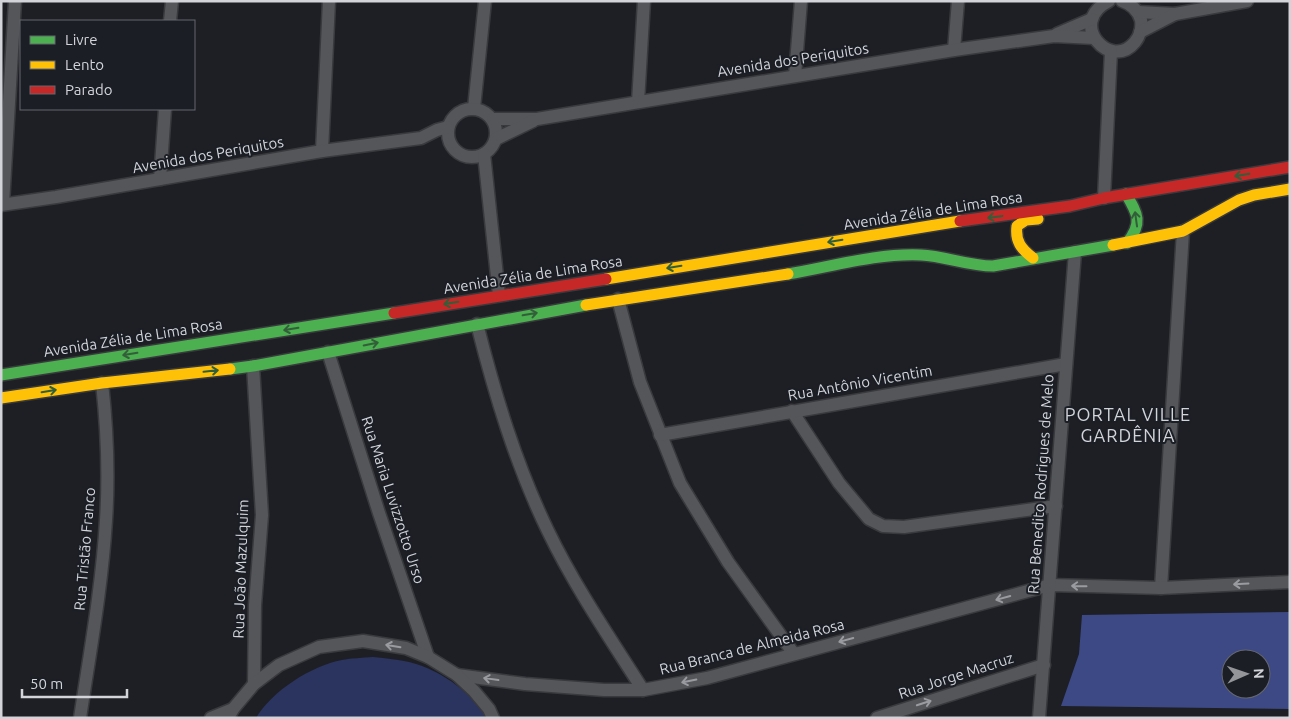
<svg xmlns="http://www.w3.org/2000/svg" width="1291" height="719" font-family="Ubuntu,sans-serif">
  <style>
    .green { fill: #2a345f }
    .forest { fill: #3c4985; fill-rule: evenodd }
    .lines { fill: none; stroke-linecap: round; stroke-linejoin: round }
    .street-casing { stroke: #393a3e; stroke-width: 15 }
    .fast-casing { stroke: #393a3e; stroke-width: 14 }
    .slow-casing { stroke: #393a3e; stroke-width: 14 }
    .jam-casing { stroke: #393a3e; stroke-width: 14 }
    .street { stroke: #55565a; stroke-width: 12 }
    .fast { stroke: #4caf50; stroke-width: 11 }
    .slow { stroke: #ffc107; stroke-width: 11 }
    .jam { stroke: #c62828; stroke-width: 11 }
    .oneway { stroke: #325f39 }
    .oneway2 { stroke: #9a9ba0 }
    .labels { text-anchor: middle; stroke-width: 4; stroke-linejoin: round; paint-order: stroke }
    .street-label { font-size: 15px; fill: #d2d4da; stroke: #1c1e26 }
    .quarter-label { font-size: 18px; letter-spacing: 1px; fill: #d2d4da; stroke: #1c1e26 }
  </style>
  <rect width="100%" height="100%" fill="#1e1f24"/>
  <path class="green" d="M373,657C383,658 394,659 404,661C436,667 470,690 487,718H256C272,691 311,666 342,660C352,658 362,658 373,657Z"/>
  <path class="forest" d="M1290,612V709L1061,706L1079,654L1082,615ZM1231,659H1261V689H1231Z"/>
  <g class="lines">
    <g class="street-casing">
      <g id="street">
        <path d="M1109,1C1066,23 1111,72 1135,42C1140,36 1142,27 1141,20C1138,10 1131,4 1122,1"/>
        <path d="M1138,12L1175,14L1247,1"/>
        <path d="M170,21L172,1"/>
        <path d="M1140,32L1175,14"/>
        <path d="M1057,34L1092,19"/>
        <path d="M954,50L958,1"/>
        <path d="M795,76L801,1"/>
        <path d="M638,102L644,1"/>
        <path d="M474,108L485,1"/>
        <circle cx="472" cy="133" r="24"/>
        <path d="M493,119H537L954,50L1054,36L1094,38"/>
        <path d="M496,139L533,121"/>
        <path d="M322,151L329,1"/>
        <path d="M484,154L499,295"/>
        <path d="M160,179L165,109"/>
        <path d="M1104,198L1111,51"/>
        <path d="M3,204L15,1"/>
        <path d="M1,205L56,197L322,151L421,138L437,130L448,127"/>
        <path d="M618,299L640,382L680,483L728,562L794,654"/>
        <path d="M477,324C495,395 516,465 548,531C575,587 610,638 643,690"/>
        <path d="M328,352L379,513L428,657"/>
        <path d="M253,366L262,515L255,605L254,684"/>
        <path d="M792,411L839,483L869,519L883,526L904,527L1056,506"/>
        <path d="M660,435L1066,364"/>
        <path d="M1161,588L1183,231"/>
        <path d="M457,675L525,684L604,690H643L707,678L1050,585L1161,588L1290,582"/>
        <path d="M80,718C90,652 102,586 106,520C109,475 107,428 102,383"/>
        <path d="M211,718L233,709"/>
        <path d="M228,718L233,709L254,684L279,665L319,647L363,641L406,648L428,657L457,675L474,691L489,709L493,718"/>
        <path d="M877,718L1044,665"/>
        <path d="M1039,718L1075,252"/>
      </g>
    </g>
    <g class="fast-casing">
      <g id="fast">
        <path d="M1126,194C1138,214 1143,223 1127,243"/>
        <path d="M788,274C831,267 876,253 921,255C945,256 968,266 993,266L1113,245"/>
        <path d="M230,369L253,366L586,305"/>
        <path d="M1,375L394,313"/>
      </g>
    </g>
    <g class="slow-casing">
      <g id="slow">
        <path d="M1113,245L1183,231L1239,200L1254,195L1290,189"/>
        <path d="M1033,258C1021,249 1015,241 1017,226L1026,220L1038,219"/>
        <path d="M606,279L960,221"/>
        <path d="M586,305L788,274"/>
        <path d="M1,398L102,383L230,369"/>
      </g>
    </g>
    <g class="jam-casing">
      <g id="jam">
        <path d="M960,221L1070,206L1104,198L1290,167"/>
        <path d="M394,313L606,279"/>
      </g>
    </g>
    <use href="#street" class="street"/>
    <use href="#fast" class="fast"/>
    <use href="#slow" class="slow"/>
    <use href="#jam" class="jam"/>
  </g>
  <defs><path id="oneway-shaft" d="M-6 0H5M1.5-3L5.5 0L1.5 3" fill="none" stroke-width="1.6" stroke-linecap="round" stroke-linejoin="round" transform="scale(1.25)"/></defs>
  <g class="oneway">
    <use href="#oneway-shaft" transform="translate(1242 175) rotate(171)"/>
    <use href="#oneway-shaft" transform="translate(995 217) rotate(172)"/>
    <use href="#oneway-shaft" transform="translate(1136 219) rotate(-98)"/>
    <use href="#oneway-shaft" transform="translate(835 241) rotate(171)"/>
    <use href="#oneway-shaft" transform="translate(674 267) rotate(171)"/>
    <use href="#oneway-shaft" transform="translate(451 303) rotate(170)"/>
    <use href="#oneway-shaft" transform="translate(530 314) rotate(-10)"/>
    <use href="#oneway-shaft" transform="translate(291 329) rotate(171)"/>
    <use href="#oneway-shaft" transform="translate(371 344) rotate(-11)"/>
    <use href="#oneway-shaft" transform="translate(130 354) rotate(171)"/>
    <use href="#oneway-shaft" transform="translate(211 371) rotate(-6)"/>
    <use href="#oneway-shaft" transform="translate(49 391) rotate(-9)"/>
  </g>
  <g class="oneway2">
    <use href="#oneway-shaft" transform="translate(1241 584) rotate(177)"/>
    <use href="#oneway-shaft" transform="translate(1079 586) rotate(-179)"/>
    <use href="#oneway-shaft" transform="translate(1003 598) rotate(165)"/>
    <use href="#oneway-shaft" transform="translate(846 640) rotate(165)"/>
    <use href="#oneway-shaft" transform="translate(393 646) rotate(-171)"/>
    <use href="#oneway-shaft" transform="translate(491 679) rotate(-172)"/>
    <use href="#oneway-shaft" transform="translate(689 681) rotate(169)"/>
    <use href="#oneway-shaft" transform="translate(924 703) rotate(-18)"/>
  </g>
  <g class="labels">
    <g class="street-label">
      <text transform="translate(793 60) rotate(-9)" y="5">Avenida dos Periquitos</text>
      <text transform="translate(208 155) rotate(-10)" y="5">Avenida dos Periquitos</text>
      <text transform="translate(933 211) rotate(-9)" y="5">Avenida Zélia de Lima Rosa</text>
      <text transform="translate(533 275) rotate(-9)" y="5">Avenida Zélia de Lima Rosa</text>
      <text transform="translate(133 338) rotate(-9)" y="5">Avenida Zélia de Lima Rosa</text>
      <text transform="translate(860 383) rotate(-10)" y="5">Rua Antônio Vicentim</text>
      <text transform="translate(1041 484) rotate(-86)" y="5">Rua Benedito Rodrigues de Melo</text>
      <text transform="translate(393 500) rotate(72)" y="5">Rua Maria Luvizzotto Urso</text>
      <text transform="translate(85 549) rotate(-85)" y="5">Rua Tristão Franco</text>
      <text transform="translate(241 569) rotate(-88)" y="5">Rua João Mazulquim</text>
      <text transform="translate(752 647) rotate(-14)" y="5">Rua Branca de Almeida Rosa</text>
      <text transform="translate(956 676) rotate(-18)" y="5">Rua Jorge Macruz</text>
    </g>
    <g class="quarter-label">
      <text x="1128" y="421">PORTAL VILLE<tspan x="1128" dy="21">GARDÊNIA</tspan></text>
    </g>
  </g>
  <rect width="1291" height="719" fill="none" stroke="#d2d4da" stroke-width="5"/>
  <rect x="20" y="20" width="175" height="90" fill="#1c1e26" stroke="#65676e"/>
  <rect x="30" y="36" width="25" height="8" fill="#4caf50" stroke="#65676e"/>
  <text x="65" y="45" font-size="15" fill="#d2d4da">Livre</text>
  <rect x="30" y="61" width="25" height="8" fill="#ffc107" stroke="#65676e"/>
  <text x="65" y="70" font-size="15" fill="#d2d4da">Lento</text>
  <rect x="30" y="86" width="25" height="8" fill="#c62828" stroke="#65676e"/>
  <text x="65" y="95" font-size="15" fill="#d2d4da">Parado</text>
  <g transform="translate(1246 674) rotate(88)"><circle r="24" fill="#1c1e26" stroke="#65676e"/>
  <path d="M0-4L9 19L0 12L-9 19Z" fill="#93959a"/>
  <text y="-8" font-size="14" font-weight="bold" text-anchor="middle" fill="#d2d4da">N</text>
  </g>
  <path d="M22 689v8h105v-8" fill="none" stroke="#d2d4da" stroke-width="2.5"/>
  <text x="30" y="689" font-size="15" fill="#d2d4da" stroke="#1c1e26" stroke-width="4" paint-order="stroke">50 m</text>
</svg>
